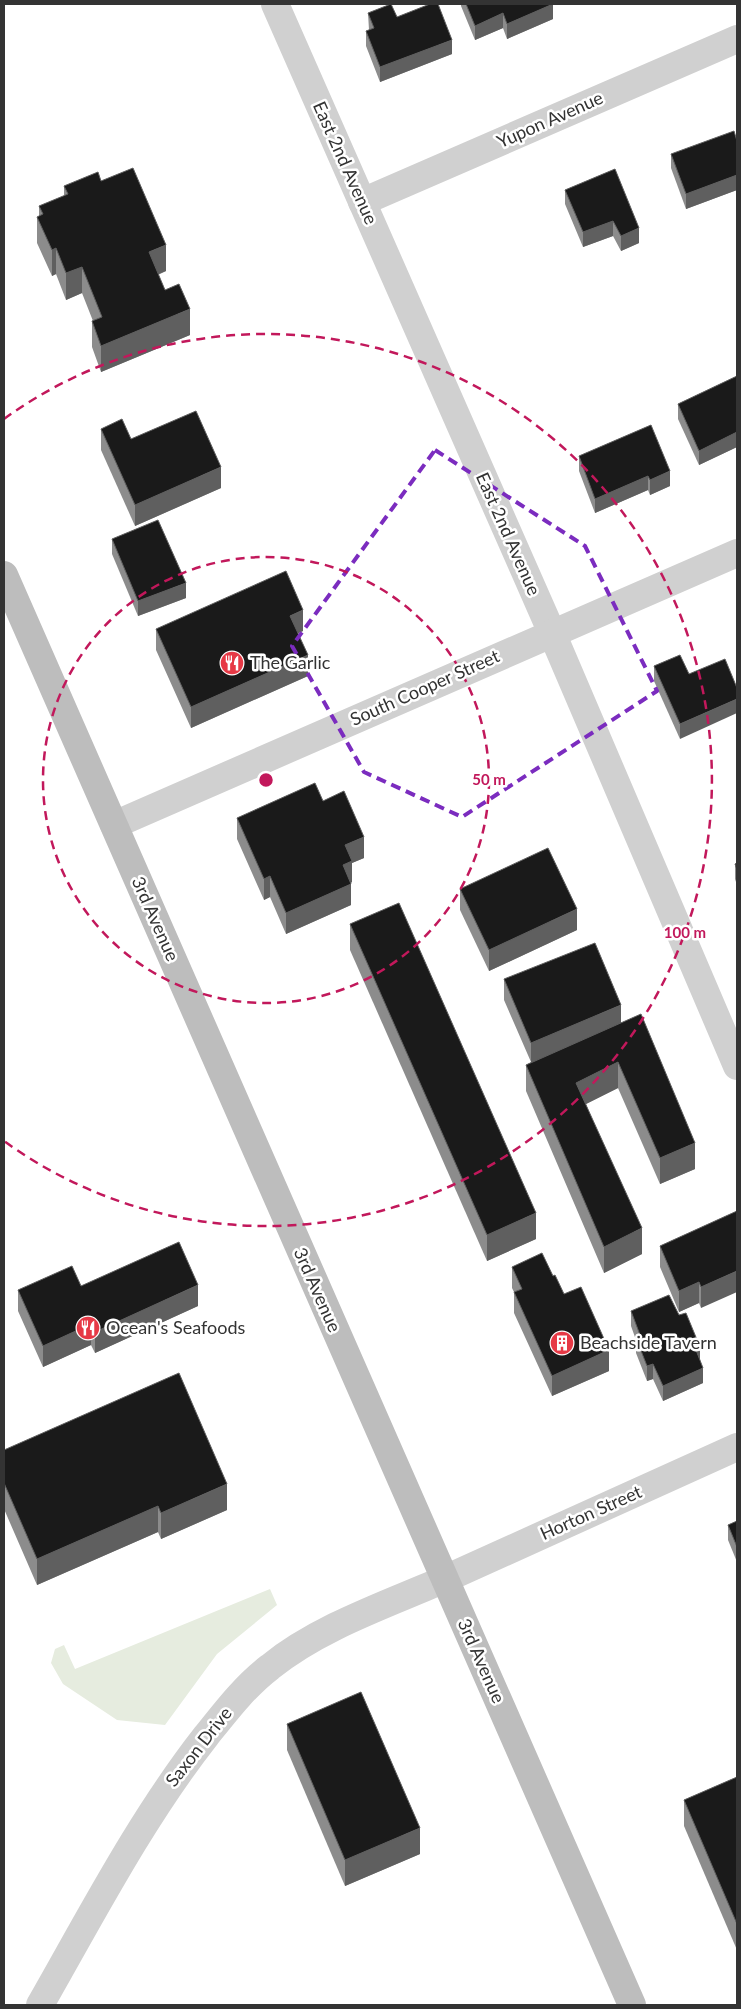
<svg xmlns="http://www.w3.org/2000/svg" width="741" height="2009" font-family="Lato,sans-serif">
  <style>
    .green { fill: #e6ecdf }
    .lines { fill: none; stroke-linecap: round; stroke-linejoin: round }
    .minor { stroke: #d0d0d0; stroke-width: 28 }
    .tertiary { stroke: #d0d0d0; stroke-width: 28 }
    .secondary { stroke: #bdbdbd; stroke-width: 28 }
    .wall { fill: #8c8c8c }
    .shaded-wall { fill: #5f5f5f }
    .building { fill: #1a1a1a; stroke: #5f5f5f }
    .marked { fill: none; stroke: #7b2cbf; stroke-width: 4; stroke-dasharray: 10 6; stroke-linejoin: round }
    .ring { fill: none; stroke: #c2185b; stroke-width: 2.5; stroke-dasharray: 9 6 }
    .labels { text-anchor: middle; stroke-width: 5; stroke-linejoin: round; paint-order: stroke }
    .street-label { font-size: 18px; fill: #333; stroke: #fff }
    .poi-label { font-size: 18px; fill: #333; stroke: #fff; text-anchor: start }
    .centre { fill: #c2185b; stroke: #fff; stroke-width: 2.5 }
    .ring-label { font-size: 15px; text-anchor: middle; font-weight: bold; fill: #c2185b; stroke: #fff; stroke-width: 5; stroke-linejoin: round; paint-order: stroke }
  </style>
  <rect width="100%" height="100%" fill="#fff"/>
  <path class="green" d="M270,1589L277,1605L217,1654L165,1725L117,1720L63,1684L51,1663L55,1649L64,1645L75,1669Z"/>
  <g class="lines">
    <g class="minor">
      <path d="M275,4L552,633L737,1066"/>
      <path d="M362,202L737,39"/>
      <path d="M114,825L737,553"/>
      <path d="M445,1579L737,1447"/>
    </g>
    <path class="tertiary" d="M40,2005C92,1914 141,1819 206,1736C226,1711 245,1686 270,1667C319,1627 388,1604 445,1579"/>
    <path class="secondary" d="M4,575L632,2005"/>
  </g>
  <g class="wall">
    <path d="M461,4H553V19L507,39L503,28L475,40L461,6Z"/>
    <path d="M368,13L397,17L452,54L380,82L366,46V31L369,30Z"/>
    <path d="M737,141V190L686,209L671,168V154Z"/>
    <path d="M615,169L639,243L621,251L613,236L583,247L565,204V190Z"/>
    <path d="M101,181L166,271L158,275L165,290L190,335L101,372L92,347V321H93L82,293L66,300L56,274L52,276L37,243V217L39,216V206L64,196V186Z"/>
    <path d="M737,376V447L699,465L678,419V404Z"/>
    <path d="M651,425L670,486L650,495L648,490L595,513L579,471V456Z"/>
    <path d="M101,429L131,439L221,488L135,526L101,450Z"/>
    <path d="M112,539L186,598L138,616L112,554Z"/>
    <path d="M156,629L303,631L298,633L308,676L191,728L156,650Z"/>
    <path d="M680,655V739L654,681V666Z"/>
    <path d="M323,801L364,858L352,863V882L351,883V905L286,934L270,897L264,900L237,839V818Z"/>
    <path d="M737,863V885L735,879V864Z"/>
    <path d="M460,889L577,930L489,971L460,910Z"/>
    <path d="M350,924L536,1239L487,1261L350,950Z"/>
    <path d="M504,979L621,1023L695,1169L660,1184L618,1088L586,1104L642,1254L604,1273L526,1091V1065L531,1062L504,1000Z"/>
    <path d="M737,1211L701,1308L699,1303L679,1312L660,1267V1246Z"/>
    <path d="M512,1267L553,1276L609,1371L552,1396L514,1313V1292L512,1288Z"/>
    <path d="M81,1286L198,1306L95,1353L91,1345L43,1367L18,1311V1290Z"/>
    <path d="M631,1311L700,1360L703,1383L663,1401L653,1379L647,1381L636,1353V1340L631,1326Z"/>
    <path d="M4,1450L227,1510L161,1539L158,1532L37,1585L4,1509Z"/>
    <path d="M737,1521V1562L728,1540V1525Z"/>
    <path d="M287,1724L420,1854L345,1886L287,1750Z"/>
    <path d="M737,1777V1950L684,1826V1800Z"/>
  </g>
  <g class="shaded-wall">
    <path d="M553,4V19L507,39V24Z"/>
    <path d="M503,13V28L475,40V26Z"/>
    <path d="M452,40V54L380,82V67Z"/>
    <path d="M737,175V190L686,209V194Z"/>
    <path d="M613,221V236L583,247V232Z"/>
    <path d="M639,228V243L621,251V236Z"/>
    <path d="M166,245V271L149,278V252Z"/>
    <path d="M56,248V274L52,276V250Z"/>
    <path d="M82,267V293L66,300V273Z"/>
    <path d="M190,309V335L101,372V346Z"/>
    <path d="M737,432V447L699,465V451Z"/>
    <path d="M221,467V488L135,526V505Z"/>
    <path d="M670,471V486L650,495V480Z"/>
    <path d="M648,476V490L595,513V499Z"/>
    <path d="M186,583V598L138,616V601Z"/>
    <path d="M303,610V631L290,637V616Z"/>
    <path d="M308,655V676L191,728V707Z"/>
    <path d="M737,699V713L680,739V724Z"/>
    <path d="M364,837V858L352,863V882L343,886V865L345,845Z"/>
    <path d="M270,876V897L264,900V879Z"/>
    <path d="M351,884V905L286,934V913Z"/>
    <path d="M577,909V930L489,971V950Z"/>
    <path d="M621,1005V1026L531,1064V1043Z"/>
    <path d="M618,1062V1088L576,1109V1083Z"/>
    <path d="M695,1143V1169L660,1184V1158Z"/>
    <path d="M536,1213V1239L487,1261V1235Z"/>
    <path d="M642,1228V1254L604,1273V1247Z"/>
    <path d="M737,1271V1292L701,1308V1287Z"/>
    <path d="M699,1282V1303L679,1312V1291Z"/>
    <path d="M198,1285V1306L95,1353V1332Z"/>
    <path d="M91,1324V1345L43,1367V1346Z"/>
    <path d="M700,1347V1362L696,1350Z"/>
    <path d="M609,1350V1371L552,1396V1376Z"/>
    <path d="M653,1364V1379L647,1381V1366Z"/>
    <path d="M703,1368V1383L663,1401V1386Z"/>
    <path d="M227,1484V1510L161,1539V1513Z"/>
    <path d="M158,1506V1532L37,1585V1559Z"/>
    <path d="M420,1828V1854L345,1886V1860Z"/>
  </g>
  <g class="building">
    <path d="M391,4L397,17L430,4H438L452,40L380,67L366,31L374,28L368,13Z"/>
    <path d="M466,4H553L507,24L503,13L475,26Z"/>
    <path d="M734,131L737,141V175L686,194L671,154Z"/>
    <path d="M133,168L166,245L149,252L165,290L179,284L190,309L101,346L92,321L102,317L82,267L66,273L56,248L52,250L37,217L43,214L39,206L68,194L64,186L98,172L101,181Z"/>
    <path d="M615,169L639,228L621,236L613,221L583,232L565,190Z"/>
    <path d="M737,376V432L699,451L678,404Z"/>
    <path d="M196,411L221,467L135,505L101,429L122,419L131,439Z"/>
    <path d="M651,425L670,471L650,480L648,476L595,499L579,456Z"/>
    <path d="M158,520L186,583L138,601L112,539Z"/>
    <path d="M286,571L303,610L290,616L308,655L191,707L156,629Z"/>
    <path d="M680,655L689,674L725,659L737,688V699L680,724L654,666Z"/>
    <path d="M315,783L323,801L344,791L364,837L345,845L352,861L343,865L351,884L286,913L270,876L264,879L237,818Z"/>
    <path d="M548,848L577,909L489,950L460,889Z"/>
    <path d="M737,863V870L735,864Z"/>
    <path d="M399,903L536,1213L487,1235L350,924Z"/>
    <path d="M595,943L621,1005L531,1043L504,979Z"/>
    <path d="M641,1014L695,1143L660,1158L618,1062L576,1083L642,1228L604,1247L526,1065Z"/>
    <path d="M737,1211V1271L701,1287L699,1282L679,1291L660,1246Z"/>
    <path d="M179,1242L198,1285L95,1332L91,1324L43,1346L18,1290L72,1266L81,1286Z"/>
    <path d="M542,1253L553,1276L555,1275L564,1294L581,1287L609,1350L552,1376L514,1292L522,1289L512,1267Z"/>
    <path d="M669,1295L679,1315L686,1313L700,1347L696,1350L703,1368L663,1386L653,1364L647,1366L636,1338L640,1335L631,1311Z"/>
    <path d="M179,1373L227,1484L161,1513L158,1506L37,1559L4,1483V1450Z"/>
    <path d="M737,1521V1547L728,1525Z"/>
    <path d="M361,1692L420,1828L345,1860L287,1724Z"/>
    <path d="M737,1777V1924L684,1800Z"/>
  </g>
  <path class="marked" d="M435,450L585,546L657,691L462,817L364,772L292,646Z"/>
  <g class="ring">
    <circle cx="266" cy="780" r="223"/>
    <path d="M4 419A446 446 0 1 1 4 1141"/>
  </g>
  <defs>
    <g id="restaurant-disc" transform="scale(1.25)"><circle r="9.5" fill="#e63946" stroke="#fff"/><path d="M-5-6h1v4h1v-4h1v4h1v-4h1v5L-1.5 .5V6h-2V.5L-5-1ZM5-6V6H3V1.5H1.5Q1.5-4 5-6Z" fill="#fff"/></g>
    <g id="building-disc" transform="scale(1.25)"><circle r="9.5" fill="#e63946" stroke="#fff"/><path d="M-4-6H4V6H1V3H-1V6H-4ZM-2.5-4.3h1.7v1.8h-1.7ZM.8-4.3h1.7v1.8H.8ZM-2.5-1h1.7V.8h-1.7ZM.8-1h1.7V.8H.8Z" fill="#fff"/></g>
  </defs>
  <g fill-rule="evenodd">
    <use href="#restaurant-disc" x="232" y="663"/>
    <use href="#restaurant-disc" x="88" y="1328"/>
    <use href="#building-disc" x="562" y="1343"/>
  </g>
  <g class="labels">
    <g class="street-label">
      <text transform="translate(550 120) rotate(-24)" y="6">Yupon Avenue</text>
      <text transform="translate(345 163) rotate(66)" y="6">East 2nd Avenue</text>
      <text transform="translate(508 534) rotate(66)" y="6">East 2nd Avenue</text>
      <text transform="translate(425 688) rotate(-24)" y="6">South Cooper Street</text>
      <text transform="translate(155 919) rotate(66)" y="6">3rd Avenue</text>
      <text transform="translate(317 1290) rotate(66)" y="6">3rd Avenue</text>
      <text transform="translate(591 1513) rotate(-24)" y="6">Horton Street</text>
      <text transform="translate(481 1661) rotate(66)" y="6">3rd Avenue</text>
      <text transform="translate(199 1747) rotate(-52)" y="6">Saxon Drive</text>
    </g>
    <g class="poi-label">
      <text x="250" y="669">The Garlic</text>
      <text x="106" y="1334">Ocean's Seafoods</text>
      <text x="580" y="1349">Beachside Tavern</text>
    </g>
  </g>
  <circle cx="266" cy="780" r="8" class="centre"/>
  <g class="ring-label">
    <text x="489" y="785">50 m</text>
    <text x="685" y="938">100 m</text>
  </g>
  <rect width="741" height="2009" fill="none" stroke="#333333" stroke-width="10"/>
</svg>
